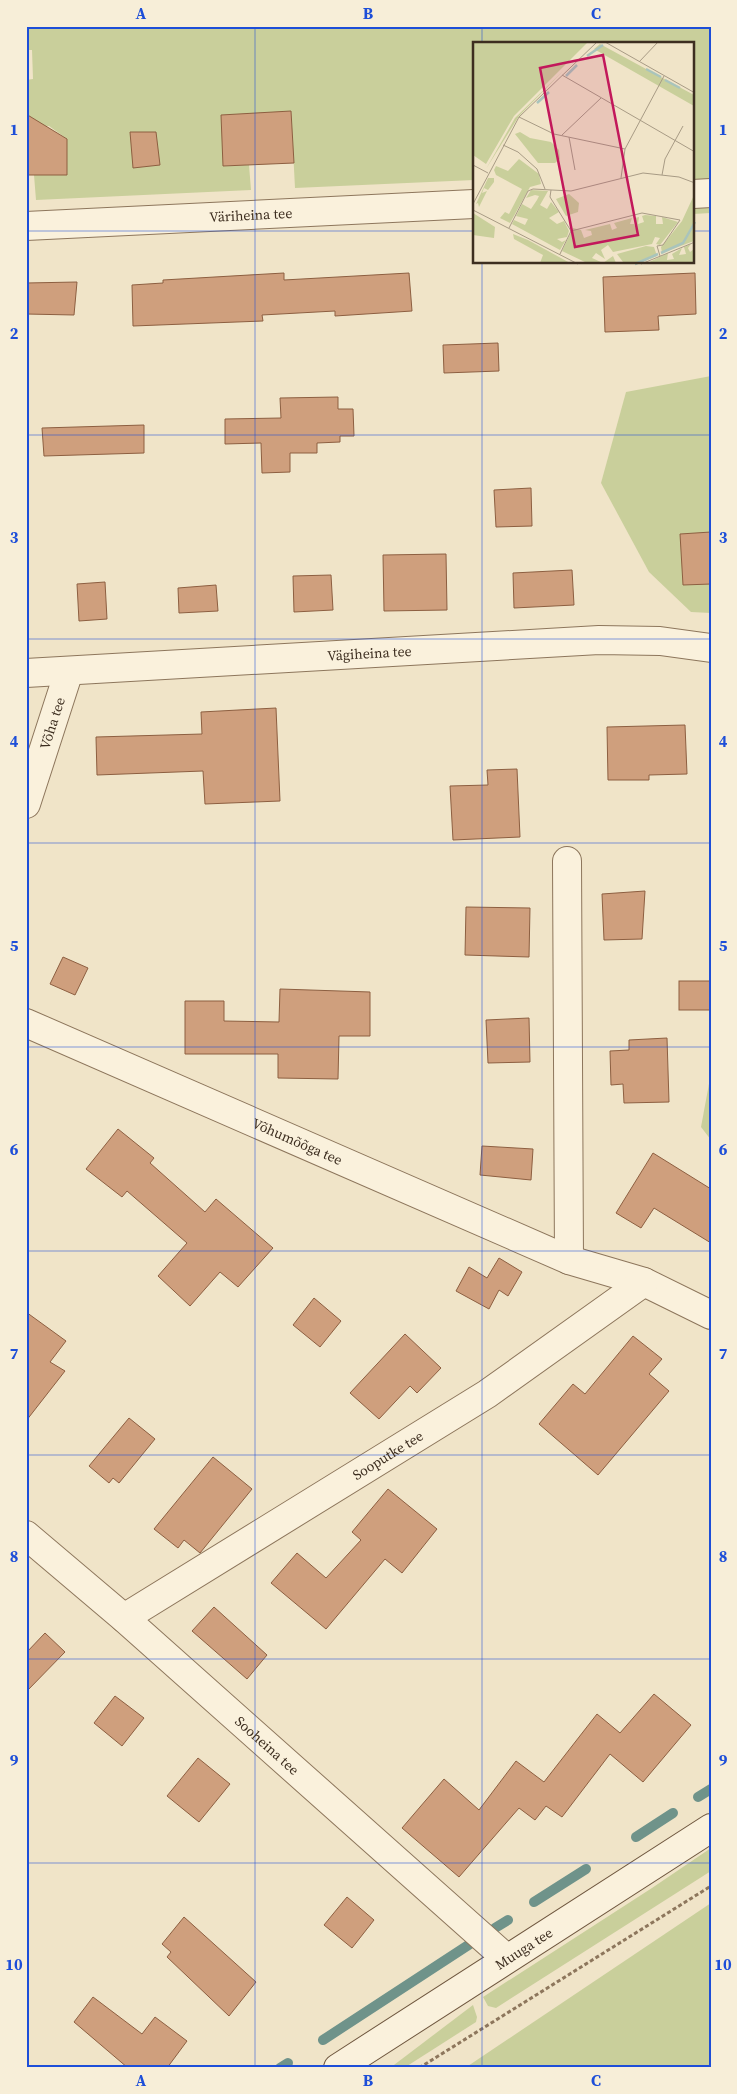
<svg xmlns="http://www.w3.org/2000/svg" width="737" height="2094" font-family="'Source Serif 4',serif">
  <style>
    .green { fill: #c9cf9b }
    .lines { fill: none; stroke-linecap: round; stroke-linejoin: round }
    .stream { stroke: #6f938a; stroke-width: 10 }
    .building { fill: #cf9f7d; stroke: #8d5f41 }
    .street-casing { stroke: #8d765c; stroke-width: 30 }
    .secondary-casing { stroke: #6f573f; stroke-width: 30 }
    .path { stroke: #8d765c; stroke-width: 3; stroke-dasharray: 4 2.5; stroke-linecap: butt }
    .street { stroke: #faf1dc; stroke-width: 28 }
    .secondary { stroke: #faf1dc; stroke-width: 28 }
    .grid { fill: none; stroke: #1d4ed8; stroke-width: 1; stroke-opacity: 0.55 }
    .labels { text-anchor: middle; stroke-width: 4.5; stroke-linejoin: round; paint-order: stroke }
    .street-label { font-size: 14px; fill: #3d2e20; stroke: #f7eed8 }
    .inset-river { fill: none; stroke: #a9c4bc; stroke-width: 2.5 }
    .inset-road { fill: none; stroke: #a89b85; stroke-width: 1 }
    .view { fill: #c2185b; fill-opacity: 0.15; stroke: #c2185b; stroke-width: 2.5 }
    .inset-edge { fill: none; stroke: #3d2e20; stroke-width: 2.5 }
    .neatline { fill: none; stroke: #1d4ed8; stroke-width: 2 }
    .grid-label { font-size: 16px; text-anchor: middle; font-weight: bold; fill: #1d4ed8 }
  </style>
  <rect width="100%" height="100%" fill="#f0e4c8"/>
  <g class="green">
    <path d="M26,26H711V213L693,214V44H474V180L295,188L291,111L223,166L249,165L251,190L36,200L34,175H67V139L49,126L26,128V80L33,79L32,50H27Z"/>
    <path d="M711,376V613L691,612L649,572L601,483L626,392Z"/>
    <path d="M711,1073V1140L701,1127Z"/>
    <path d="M711,1848V1871L496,2008L488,2006L483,1997L652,1888Z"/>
    <path d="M711,1903V2068H465Z"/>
    <path d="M473,2005L477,2017L476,2022L404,2068H390Z"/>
  </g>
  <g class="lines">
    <g class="stream">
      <path d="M698,1797L711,1789"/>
      <path d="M636,1837L673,1813"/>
      <path d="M534,1902L586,1869"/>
      <path d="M495,1928L508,1920"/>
      <path d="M323,2040L470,1944"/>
      <path d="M280,2068L288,2063"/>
    </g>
  </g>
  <g class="building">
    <path d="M291,111L294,163L223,166L221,115Z"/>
    <path d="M26,114L67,139V175H26Z"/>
    <path d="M130,132H156L160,165L133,168Z"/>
    <path d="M284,273V280L409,273L412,311L335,316V311L262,315L263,321L133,326L132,285L163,283V280Z"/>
    <path d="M695,273L696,314L658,316L659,330L605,332L603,277Z"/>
    <path d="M77,282L74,315L26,314V283Z"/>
    <path d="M498,343L499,371L444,373L443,345Z"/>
    <path d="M338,397V409H353L354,436H340V442L317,443V453H290V472L262,473L261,443L225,444V419L281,418L280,398Z"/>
    <path d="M144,425V453L44,456L42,428Z"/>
    <path d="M531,488L532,526L496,527L494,490Z"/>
    <path d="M711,532V584L683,585L680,534Z"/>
    <path d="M446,554L447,610L384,611L383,555Z"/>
    <path d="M572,570L574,605L514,608L513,573Z"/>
    <path d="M331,575L333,610L294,612L293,576Z"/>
    <path d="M105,582L107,619L79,621L77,584Z"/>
    <path d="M216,585L218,611L179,613L178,588Z"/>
    <path d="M276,708L280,801L205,804L203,771L97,775L96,737L202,734L201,712Z"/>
    <path d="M685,725L687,774L649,775V780H608L607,727Z"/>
    <path d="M517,769L520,837L453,840L450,786L488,785L487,770Z"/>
    <path d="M645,891L642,939L604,940L602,894Z"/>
    <path d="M466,907L530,908L529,957L465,955Z"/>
    <path d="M63,957L88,968L75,995L50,984Z"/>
    <rect x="679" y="981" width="32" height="29"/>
    <path d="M280,989L370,992V1036H339L338,1079L278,1078V1054H185V1001H224V1021L279,1022Z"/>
    <path d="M529,1018L530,1062L488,1063L486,1020Z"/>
    <path d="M667,1038L669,1102L624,1103L623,1084L611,1085L610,1051L629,1050V1040Z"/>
    <path d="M118,1129L154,1158L150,1163L205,1212L216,1199L273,1248L238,1287L220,1272L190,1306L158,1276L187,1243L127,1191L122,1197L86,1169Z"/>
    <path d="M482,1146L533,1149L531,1180L480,1175Z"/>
    <path d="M653,1153L711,1189V1243L654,1208L641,1228L616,1213Z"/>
    <path d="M499,1258L522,1272L508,1296L499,1290L489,1309L456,1291L469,1267L487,1278Z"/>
    <path d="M314,1298L341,1321L320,1347L293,1325Z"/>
    <path d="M26,1312L66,1341L50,1362L65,1371L26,1421Z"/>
    <path d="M405,1334L441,1368L417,1393L410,1386L379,1419L350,1393Z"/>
    <path d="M633,1336L662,1359L649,1374L669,1391L598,1475L539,1424L573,1384L585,1394Z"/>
    <path d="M129,1418L155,1439L119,1483L113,1478L109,1483L89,1466Z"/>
    <path d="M213,1457L252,1489L200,1553L184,1540L178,1548L154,1529Z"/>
    <path d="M388,1489L437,1529L402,1573L385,1559L326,1629L271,1583L297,1553L326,1578L361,1540L352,1532Z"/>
    <path d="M214,1607L267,1655L247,1679L192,1631Z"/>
    <path d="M45,1633L65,1652L26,1692V1653Z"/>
    <path d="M654,1694L691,1725L643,1782L610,1754L562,1817L546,1806L535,1820L519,1808L459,1877L402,1828L444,1779L479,1810L516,1761L544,1782L597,1714L620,1733Z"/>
    <path d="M115,1696L144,1718L122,1746L94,1723Z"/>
    <path d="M198,1758L230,1784L199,1822L167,1796Z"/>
    <path d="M347,1897L374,1920L352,1948L324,1925Z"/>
    <path d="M184,1917L256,1982L229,2016L167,1957L171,1952L162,1944Z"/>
    <path d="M93,1997L142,2034L155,2017L187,2041L167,2068H128L74,2022Z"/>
  </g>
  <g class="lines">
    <g class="street-casing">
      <g id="street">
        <path d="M693,194L711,193"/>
        <path id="s1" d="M26,226L474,204"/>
        <path id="s2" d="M26,673L599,640L660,641L711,648"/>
        <path id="s3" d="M26,804L69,671"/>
        <path d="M567,861L569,1260"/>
        <path id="s4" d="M26,1023L569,1260L644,1282L711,1315"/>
        <path id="s5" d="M26,1535L124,1618L506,1958"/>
        <path id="s6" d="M124,1618L487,1394L644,1282"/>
      </g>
    </g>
    <g class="secondary-casing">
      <g id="secondary">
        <path id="s7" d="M338,2068L711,1828"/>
      </g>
    </g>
    <path class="path" d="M419,2068L711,1886"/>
    <use href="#street" class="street"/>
    <use href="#secondary" class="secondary"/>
  </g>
  <path class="grid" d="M255,26V2068M482,26V44M26,231H474M693,231H711M482,262V2068M26,435H711M26,639H711M26,843H711M26,1047H711M26,1251H711M26,1455H711M26,1659H711M26,1863H711"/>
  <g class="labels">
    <g class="street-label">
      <text dy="5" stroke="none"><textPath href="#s1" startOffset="225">Väriheina tee</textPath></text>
      <text dy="5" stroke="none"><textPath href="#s2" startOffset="344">Vägiheina tee</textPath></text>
      <text dy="5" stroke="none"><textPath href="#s3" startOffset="85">Võha tee</textPath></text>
      <text dy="5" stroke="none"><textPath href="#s4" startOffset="296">Võhumõõga tee</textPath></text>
      <text dy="5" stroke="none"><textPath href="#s6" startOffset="310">Sooputke tee</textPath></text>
      <text dy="5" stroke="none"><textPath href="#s5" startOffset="320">Sooheina tee</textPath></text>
      <text dy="5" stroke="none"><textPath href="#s7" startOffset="221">Muuga tee</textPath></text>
    </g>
  </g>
  <g transform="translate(473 42)">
    <rect width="221" height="221" fill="#f0e4c8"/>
    <path d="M0,0H115L41,74L13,122L0,113ZM127,2L221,53V64L121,7ZM90,29L46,74L13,127L42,76ZM47,90L57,96L78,100L86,108L87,117L82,121H65L42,92ZM46,117L66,132L68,142L57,145L37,181L27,176L32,170L36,172L49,147L23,133L21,128L23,124L35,129ZM15,136H21V140L15,148L11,146L9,151L14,149L6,165L5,161L3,162ZM58,148L75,149L67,163L74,167L78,160L86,170L76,176L84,182L91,179L96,189L94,195L84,197L89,200L93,198L87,208L39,182L41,178L52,183L55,177L43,174L49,162L58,167L64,158L66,154L62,153L53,156ZM96,152L106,161L105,170L93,174L83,157ZM221,153V199L189,211L188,205L209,179ZM0,171L22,185L21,196L0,193ZM172,173L183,174V182H190L189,175L205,180L187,203L183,202L187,196L182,195L179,202L140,210L135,203L128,208L132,217L123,211L119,216L130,221L140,214L143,221H114L89,209L100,186L108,188L111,196L119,193L118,189L112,188L137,182L139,188L144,186L141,181L159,176L157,182H161L165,191L162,176L166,175L165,182L171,180L169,174ZM40,192L55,198L97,221H67L70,213L41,197ZM218,202L215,206L217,210L221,207V221L172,222L195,211L194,218L201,217L199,212L209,206L206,213L213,212L211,205ZM173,204L181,205L184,214L167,221H147L150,220L144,212Z" fill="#c9cf9b"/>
    <path class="inset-river" d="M114,14L130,3M173,27L188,35M93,34L104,23M192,38L207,46M64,61L76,50M188,211L210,201L222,180M162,222L185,212"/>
    <path class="inset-road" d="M132,0L222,51M166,20L185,0M89,33L222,110M46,75L81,92L152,107M89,93L128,56M96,95L102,128M30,103L45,110L64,127L72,147M0,123L15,131M189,133L192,117L210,84M148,136L152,107L191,34M78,148L77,155L98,189L87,212M0,162L46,75L124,0M0,168L105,222M36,186L55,149L60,147L98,149L170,131L206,135L222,141M98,189L169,171L207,178L190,203L184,204L187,214M168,222L222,200"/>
    <path class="view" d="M130,13L165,193L102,205L67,26Z"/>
    <rect width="221" height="221" class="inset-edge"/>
  </g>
  <rect width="737" height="2094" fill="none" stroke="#f7eed8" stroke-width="55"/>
  <rect x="28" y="28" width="682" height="2038" class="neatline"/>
  <g class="grid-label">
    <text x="141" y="19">A</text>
    <text x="368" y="19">B</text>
    <text x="596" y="19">C</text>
    <text x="14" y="135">1</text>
    <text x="723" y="135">1</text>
    <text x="14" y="339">2</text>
    <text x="723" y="339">2</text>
    <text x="14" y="543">3</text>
    <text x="723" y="543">3</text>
    <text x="14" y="747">4</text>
    <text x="723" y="747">4</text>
    <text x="14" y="951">5</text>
    <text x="723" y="951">5</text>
    <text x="14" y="1155">6</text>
    <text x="723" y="1155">6</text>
    <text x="14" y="1359">7</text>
    <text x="723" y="1359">7</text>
    <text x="14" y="1562">8</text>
    <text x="723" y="1562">8</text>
    <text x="14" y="1766">9</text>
    <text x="723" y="1766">9</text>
    <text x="14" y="1970">10</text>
    <text x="723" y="1970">10</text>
    <text x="141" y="2086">A</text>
    <text x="368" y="2086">B</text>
    <text x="596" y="2086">C</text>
  </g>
</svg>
